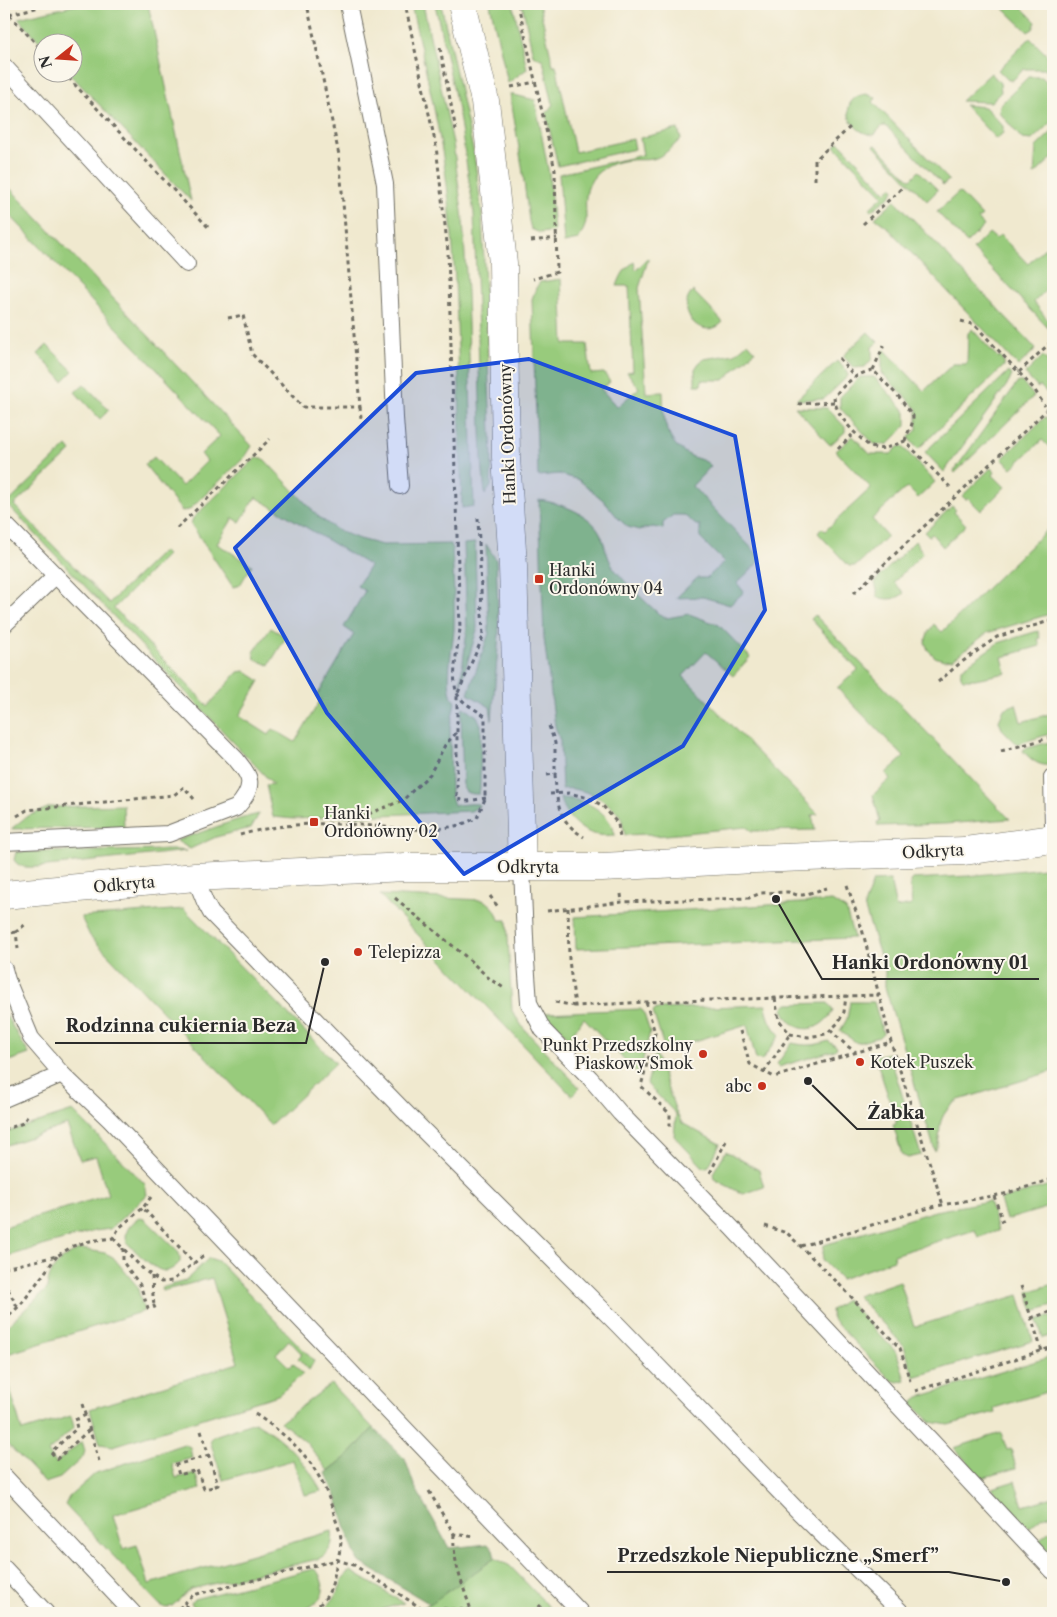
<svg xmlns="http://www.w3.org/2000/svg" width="1057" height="1617" font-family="'Libre Caslon Text',serif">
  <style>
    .green { fill: #98cb7b; stroke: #627b53 }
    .forest { fill: #7aaf6b; stroke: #526d4b }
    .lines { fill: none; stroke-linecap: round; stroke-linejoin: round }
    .lane-casing { stroke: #706e64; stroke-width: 18 }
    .street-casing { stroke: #706e64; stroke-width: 29 }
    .path { stroke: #706e64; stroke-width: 3; stroke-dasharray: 4 4; stroke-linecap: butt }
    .lane { stroke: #fff; stroke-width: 16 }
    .street { stroke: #fff; stroke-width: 28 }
    .marked { fill: #1d4ed8; fill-opacity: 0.2; stroke: #1d4ed8; stroke-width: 4; stroke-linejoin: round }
    .poi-dot { fill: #c8321e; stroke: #fbf7ec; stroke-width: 2 }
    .labels { text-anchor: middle; stroke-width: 4; stroke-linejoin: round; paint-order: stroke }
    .street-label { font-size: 16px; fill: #2b2b2b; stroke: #fbf7ec }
    .poi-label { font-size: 16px; fill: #2b2b2b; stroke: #fbf7ec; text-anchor: start }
    .leader { fill: none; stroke: #2b2b2b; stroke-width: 2 }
    .callout-dot { fill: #2b2b2b; stroke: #fbf7ec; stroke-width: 2 }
    .callout-label { font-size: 18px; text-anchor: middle; font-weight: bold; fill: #2b2b2b; stroke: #fbf7ec; stroke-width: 4; stroke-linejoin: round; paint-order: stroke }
  </style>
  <rect width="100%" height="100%" fill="#fbf7ec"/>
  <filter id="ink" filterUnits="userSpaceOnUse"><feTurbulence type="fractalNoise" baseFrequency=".02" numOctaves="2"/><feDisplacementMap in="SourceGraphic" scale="10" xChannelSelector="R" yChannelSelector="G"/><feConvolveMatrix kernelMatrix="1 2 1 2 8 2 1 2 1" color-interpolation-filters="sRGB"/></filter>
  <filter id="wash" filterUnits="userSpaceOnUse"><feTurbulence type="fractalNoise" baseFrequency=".0096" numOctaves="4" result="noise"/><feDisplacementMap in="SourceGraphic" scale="20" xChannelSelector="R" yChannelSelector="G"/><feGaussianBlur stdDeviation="1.12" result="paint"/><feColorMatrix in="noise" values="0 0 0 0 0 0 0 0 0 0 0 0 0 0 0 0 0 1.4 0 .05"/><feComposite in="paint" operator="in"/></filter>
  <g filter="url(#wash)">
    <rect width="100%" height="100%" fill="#f0e9cf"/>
    <g class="green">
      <path d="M81,4H148L191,201L69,73L72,72V42H42V44L18,18Z"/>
      <path d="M411,4H423L453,143L463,219L467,293L474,506L462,508C459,406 459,302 449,201C442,134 425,69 411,4Z"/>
      <path d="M435,4H441L474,154L482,215L492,457L491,486L485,495L482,460L474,213L459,115Z"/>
      <path d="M490,4H513L527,69L508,83Z"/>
      <path d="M522,4H539L553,65H556L575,152L633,139L635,149L558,166L546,114L553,104L543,60L533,55Z"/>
      <path d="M999,4H1018L1036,22L1033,29L1028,32Z"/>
      <path d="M1030,38L1053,61V76L1047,69H1024L1013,80H1008L998,70Z"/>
      <path d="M991,73L1000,83L1001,92L991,102L961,101Z"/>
      <path d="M1028,77H1042L1053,88V120L1032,140L1022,139L999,112L1000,105Z"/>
      <path d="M510,94L535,100L549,174L554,231L540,233L531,229L529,221L522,166Z"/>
      <path d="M866,94L876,98L873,102L949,180L943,185L886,126H882L874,135C847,133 837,98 866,94Z"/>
      <path d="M964,105L985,107L1003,126V133L996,139Z"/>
      <path d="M678,129L681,139C673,146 666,154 656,158C648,161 639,159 630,160C614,161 596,169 589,185C584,197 586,207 586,219C586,226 582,233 578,240L564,243L559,174L643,155L640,138Z"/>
      <path d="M1053,131V157L1034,175L1036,147Z"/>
      <path d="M839,142L886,192L892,187L894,190L890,196L871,211L869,209L883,196L835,146Z"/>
      <path d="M876,145L908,178L911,179L919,171L938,190L927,201L874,146Z"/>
      <path d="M4,182L252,446L245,457L189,510L182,511L145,465L154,457L182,486L207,461L201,454L220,436L4,209Z"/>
      <path d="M959,192L982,216L978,219L984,226L967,243L937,212Z"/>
      <path d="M895,200L1036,349L1018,366L886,226L875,218Z"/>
      <path d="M989,233L996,239L1000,235L1028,264L1053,240L1052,284L1034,302L1053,327L1051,331L973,249Z"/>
      <path d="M649,257L639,288L646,393L663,392C664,419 663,442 691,456C699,460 704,459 711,466L692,486L762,559L737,583L744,592L730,605L703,597L676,598L697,578H707L724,562L700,538V525H696L684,515H673L663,523V529L653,527L639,530L628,527L619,519L603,500L579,480L559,474L538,476L532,299L536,288L540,282L561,279L564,344H587L591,374L604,373L610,382L601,389L617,407L639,388L627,372L633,371L629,286H617C621,275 624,269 634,262L636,270Z"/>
      <path d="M693,291L723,322C703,343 673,311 693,291Z"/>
      <path d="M972,329L998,358L1000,357L1004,362V366L918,449L910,440L909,437L917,430V409L882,373V352L885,350L924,391L953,364H967L968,333Z"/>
      <path d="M868,332L878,342L872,347V359L865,367L854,368L843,356Z"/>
      <path d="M748,343L755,351L724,380H702L701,385H695V369L699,363L704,359L735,354Z"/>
      <path d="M47,345L73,371L63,381L38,354Z"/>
      <path d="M1043,356L1053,368L1052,398L1040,386L1038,388L1025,374Z"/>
      <path d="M837,361L847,371L848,376L824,399L796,400Z"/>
      <path d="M1007,373H1010L1012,375L1009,382L944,472L925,452Z"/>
      <path d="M860,377H874L906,412V426L887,445L874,444L840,408V397Z"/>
      <path d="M1018,382H1022L1034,396L955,473L954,471Z"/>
      <path d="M84,384L109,410L100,419L75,392Z"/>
      <path d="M795,407L827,408L845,427V432L830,445Z"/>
      <path d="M1045,417L1053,425V449L1052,450L1042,440L1012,468L1002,459Z"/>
      <path d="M853,436L870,454H891L898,447L902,446L935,482L918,498L907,487L872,519L887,536L856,566H849L818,533L822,528L825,531L871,488L836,451Z"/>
      <path d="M67,446L71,451L14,505L109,603L163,551L167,555L114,608L208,706L238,672L245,671L260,681L239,716L269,735L273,729L295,742L321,699L317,696L354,634L344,627L365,591L357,586L370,566L256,497L240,522L233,518L217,544L252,565L240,585L233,587L191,524L193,518L256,458H263L320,518L337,530L359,539L382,545L451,544L452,547C453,574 455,602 454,629C453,647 443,688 455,702L450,728L451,796L454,805C462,805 470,803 478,804L479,806L471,811L294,819L273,817L266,785L273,784L4,501V494L11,500Z"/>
      <path d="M991,468L995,472L993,475L1005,487L981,511L968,498L966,500L962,496Z"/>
      <path d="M539,500C560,503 592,514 601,535C606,547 607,560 616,571C629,587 645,601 660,615L667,618L689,614L719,625L750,657L733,676L706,652L683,676L818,814L812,815L815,830L752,831L746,827L656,836L648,834L625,835C623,829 623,821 620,816C608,800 581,786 562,789L560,741L555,726L544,638Z"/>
      <path d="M952,506L956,510L954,512L966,525L943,547L932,534L929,536L925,532Z"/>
      <path d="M1053,524V613L987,633L953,659L944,660L935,657L928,650L925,642L928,633L934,624L942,632Z"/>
      <path d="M915,541L923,553L894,582L904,593C896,600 887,600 877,597V590L875,583L878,578Z"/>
      <path d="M475,543L477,630L460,687L467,630L464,544Z"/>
      <path d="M486,544L496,560L499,634L492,720L490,707L468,694L489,633Z"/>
      <path d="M815,615L998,807L1010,819L945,824L878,826L877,822L880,821L873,795L890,779L886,773L904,757L837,688L858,670L811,619Z"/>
      <path d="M271,628L286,637L269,665L255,659L254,652Z"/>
      <path d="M1038,631L1040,638L1038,639L1040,646L1002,657L1006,673L975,679H963C960,675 960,673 962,668L998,643Z"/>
      <path d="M1016,704L1021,722L1053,713V733L1017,744L1002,729L999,721L1004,709Z"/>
      <path d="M463,707L477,716L481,725L480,788L479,794C471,794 464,794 463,786L461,714Z"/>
      <path d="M1053,741V765C1040,767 1032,761 1023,751L1024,749Z"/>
      <path d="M560,798C584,798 610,811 615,835C610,835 604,836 599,835C581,833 564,816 560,798Z"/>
      <path d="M123,805L124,827L11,829L26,817L50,807Z"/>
      <path d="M259,814L251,828L216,837L190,849L177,841V840C205,832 231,820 259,814Z"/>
      <path d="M176,850L187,851L38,867C29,867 20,869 14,860L16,852Z"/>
      <path d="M1053,867V1071L959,1100C950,1105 941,1115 940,1126C939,1135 940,1142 935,1151L885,987V971L864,906L873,881L890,880L896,908L912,905L910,886L912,879L968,876Z"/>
      <path d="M380,895L482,900C492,904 496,909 499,920H507L512,1011L524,1029L580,1088L572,1096Z"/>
      <path d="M832,901L846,910L854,938L576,949L575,917Z"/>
      <path d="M184,909L336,1063L271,1125L90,936L81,917Z"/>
      <path d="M850,1002H874L883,1033L879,1037L857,1043L840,1031L847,1019Z"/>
      <path d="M828,1003L833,1011C819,1034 794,1036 783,1009L788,1004Z"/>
      <path d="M766,1005C768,1018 771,1026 780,1035L762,1060L756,1059L747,1025L665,1050L653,1012L657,1009Z"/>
      <path d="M640,1009L643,1011L650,1032L639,1075L584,1018L569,1038L545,1013Z"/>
      <path d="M4,1012L29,1054L6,1062L4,1053Z"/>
      <path d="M828,1041L837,1047L835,1050L779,1067L777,1064L792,1043C805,1046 815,1046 828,1041Z"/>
      <path d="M655,1053L677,1114L682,1123L720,1144L709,1166L704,1168L674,1136L676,1114L647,1084Z"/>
      <path d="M889,1053L921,1155L908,1158L902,1155L893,1125L896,1124V1120L875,1056Z"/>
      <path d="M73,1111L145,1184L147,1195L110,1229L95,1231L4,1257V1227L108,1195L96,1156L80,1160L67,1125L4,1146V1133Z"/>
      <path d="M726,1151L759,1170L764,1187L743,1194L714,1179L713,1173Z"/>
      <path d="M1053,1184V1206L1006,1220L1000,1200Z"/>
      <path d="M989,1201L998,1231L978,1237L975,1230L893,1255L894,1260L841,1279L822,1260L824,1245L935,1211Z"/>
      <path d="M139,1218L145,1219L178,1251L180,1257V1262C176,1266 172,1270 166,1271C155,1272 135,1250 127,1243C124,1231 129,1225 139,1218Z"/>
      <path d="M81,1249L105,1253L113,1257L137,1286L144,1311L4,1355V1329L47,1289C48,1269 63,1256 81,1249Z"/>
      <path d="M209,1258L218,1261L314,1361L309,1370L298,1358L302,1354L289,1340L276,1354L289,1367L293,1363L303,1374L278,1395L113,1446L100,1444L90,1409L238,1363L212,1278L162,1291L161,1288L185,1281Z"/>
      <path d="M900,1281L914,1327L1019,1295L1033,1341L914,1377L904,1346L857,1296Z"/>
      <path d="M1053,1284V1305L1034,1311L1028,1292Z"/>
      <path d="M846,1300L897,1353L905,1380L898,1382L891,1380L832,1319L831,1310Z"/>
      <path d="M1053,1315V1335L1043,1338L1037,1320Z"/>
      <path d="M1053,1356V1390L994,1408L995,1412L948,1425L931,1422L913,1405V1402L919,1397Z"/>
      <path d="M4,1368L22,1431L71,1416L74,1427L48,1452L56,1463L82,1441L85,1451L83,1457L60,1478L45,1483L4,1440Z"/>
      <path d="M331,1384L373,1428L350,1454L328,1471L306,1442L281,1422Z"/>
      <path d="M255,1422C284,1439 306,1461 321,1491L305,1495L293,1460L223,1480L210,1441L214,1436Z"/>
      <path d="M1001,1433L1007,1450L1011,1449L1016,1468L982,1478L954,1448Z"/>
      <path d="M184,1444L190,1447L192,1458L172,1464L176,1478L195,1473L200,1489L113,1515L123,1549L137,1545L149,1584L332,1531C334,1544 330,1553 318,1559L191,1589L172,1606L166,1608L160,1605L65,1505L69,1497L96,1473Z"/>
      <path d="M1015,1481L1023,1506L1053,1497V1514L1042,1517L1029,1528L992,1488Z"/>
      <path d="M1053,1530V1555L1039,1540L1047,1533Z"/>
      <path d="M495,1558L510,1566L555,1613H415Z"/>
      <path d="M313,1569C319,1571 320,1576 322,1582C328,1600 309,1609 294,1613H199L191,1603L194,1599Z"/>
      <path d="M351,1571L404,1603L370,1613H319C327,1607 334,1600 338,1591C343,1582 341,1577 351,1571Z"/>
    </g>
    <path class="forest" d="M373,1428L405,1459L414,1485L449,1548L488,1544L493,1550L495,1558L430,1604L358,1561L351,1544L336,1496L326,1473L350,1454Z"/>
  </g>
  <g filter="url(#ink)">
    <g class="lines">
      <g class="lane-casing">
        <g id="lane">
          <path d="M348,4L385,184L395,418L400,486"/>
          <path d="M4,66L187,264"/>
          <path d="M4,523L236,759C240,765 248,772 249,780C251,790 242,802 236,808L168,834L4,842"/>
          <path d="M4,625L55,576"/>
          <path d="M1052,777L1053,826"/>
          <path d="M522,868L526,961L529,1003L543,1030L590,1078L620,1113L732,1228L1053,1571"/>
          <path d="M195,877L205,902L211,913L404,1111L618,1325L799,1512L902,1613"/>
          <path d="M4,969L7,980L31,1038L62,1074L110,1120L581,1613"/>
          <path d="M4,1099L62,1074"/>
          <path d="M4,1476L133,1613"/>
          <path d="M4,1568L46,1613"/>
        </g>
      </g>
      <g class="street-casing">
        <g id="street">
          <path d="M462,4L485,101L503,263L506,457L513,566L522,868"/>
          <path d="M4,895L195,877L406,867H602L754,859L964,851L1053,839"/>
        </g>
      </g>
      <g class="path">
        <path d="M518,4L555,170L557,272L533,279"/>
        <path d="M4,9L42,50"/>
        <path d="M9,14L53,4"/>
        <path d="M440,48L456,130"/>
        <path d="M63,72L208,227"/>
        <path d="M511,87L535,82"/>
        <path d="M815,180V160L850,127"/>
        <path d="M863,224L903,187"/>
        <path d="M531,241L557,238"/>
        <path d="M228,318L243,315L252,354L303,407H360L339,155L307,4"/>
        <path d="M961,321L975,325L1034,389L1045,406"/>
        <path d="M839,358L855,377"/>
        <path d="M873,370L884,345"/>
        <path d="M1019,372L1050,343"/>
        <path d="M798,404L835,402"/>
        <path d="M360,407L361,419"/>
        <path d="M905,441C907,431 913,428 913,416L899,397L873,370C857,373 844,384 834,397C836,417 855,433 869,446C882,452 892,446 905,441L950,487"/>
        <path d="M838,449L855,432"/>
        <path d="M478,518L483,637L457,695V799L468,801L486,798"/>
        <path d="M177,528L270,439"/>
        <path d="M854,593L1053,404"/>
        <path d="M938,682L959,664L997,637L1053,620"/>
        <path d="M549,726L555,743V774"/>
        <path d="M1001,751L1053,737"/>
        <path d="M4,765L10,760"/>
        <path d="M547,775L555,774C557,804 557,820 584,837"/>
        <path d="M550,794L569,793L589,798L603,806L618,824L620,838"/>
        <path d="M17,816L27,810L174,795L184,787L194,799"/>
        <path d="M346,823L403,800L430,774L445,745L458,731"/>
        <path d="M240,835C274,825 308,823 343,824C379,825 420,834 455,826C462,825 469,821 477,818L485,799V716C477,710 463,704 458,695C450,682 458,645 460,629L448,252L436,146L405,4"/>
        <path d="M847,885L862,929L891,1042L943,1205"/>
        <path d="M621,894L622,902"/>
        <path d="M490,896L498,907"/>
        <path d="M395,898L465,956L491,980L504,988"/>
        <path d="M568,908L569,960L575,1006L646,1002L878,995"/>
        <path d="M547,911L622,902L749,898L761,893L788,892L797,895H803L827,888"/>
        <path d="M4,934L16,932"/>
        <path d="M18,949L16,932L27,923"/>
        <path d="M775,998L779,1020L790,1034L808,1037L826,1034L838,1023L844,1012L846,996"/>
        <path d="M555,1002L575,1006"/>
        <path d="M646,1002L655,1033L641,1086L670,1114V1129"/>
        <path d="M830,1030L847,1046L856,1052"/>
        <path d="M740,1031L750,1064L774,1077L891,1042"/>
        <path d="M764,1072L790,1034"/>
        <path d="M4,1130L23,1123L28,1115"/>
        <path d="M710,1173L726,1141"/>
        <path d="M994,1196L1003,1222"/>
        <path d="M151,1197L143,1208L194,1263L205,1254"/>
        <path d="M765,1226L787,1233L836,1281L900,1348L910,1381"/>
        <path d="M113,1238L144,1270L161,1282L172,1281L194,1263"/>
        <path d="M801,1246L936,1206L1004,1194L1053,1179"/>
        <path d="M123,1248V1262L140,1285L148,1308L154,1306L156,1311"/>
        <path d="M4,1268L57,1256L73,1246L90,1241L113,1238L119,1228L143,1208"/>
        <path d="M152,1276L153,1296L154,1306"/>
        <path d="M4,1282L18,1308"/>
        <path d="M1021,1286L1042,1351"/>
        <path d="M1031,1318L1053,1311"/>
        <path d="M4,1321L22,1303L57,1256"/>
        <path d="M915,1391L1053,1347"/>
        <path d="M82,1404L99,1461"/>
        <path d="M255,1414C297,1442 320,1465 334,1514C336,1522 341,1532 341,1540C341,1548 338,1558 336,1566C332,1589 329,1600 308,1613"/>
        <path d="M86,1415L75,1420L77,1428L51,1452L57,1459L90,1429"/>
        <path d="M201,1431L218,1485L213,1487"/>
        <path d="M209,1455L176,1465L179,1475L197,1470L204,1489L213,1487"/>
        <path d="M429,1491L454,1534L475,1537"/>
        <path d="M454,1534C452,1560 463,1586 471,1610"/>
        <path d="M184,1604L193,1595L337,1560L354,1565L421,1608L471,1610L476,1613"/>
        <path d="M157,1609C168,1617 175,1612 184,1604L193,1613"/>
        <path d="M533,1613L541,1605"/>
      </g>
      <use href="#lane" class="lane"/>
      <use href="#street" class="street"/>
    </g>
  </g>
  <path class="marked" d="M529,359L735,436L765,610L683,746L464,874L327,713L235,548L416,373Z"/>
  <g class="poi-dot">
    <rect x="534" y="574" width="10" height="10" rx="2.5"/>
    <rect x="309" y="817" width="10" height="10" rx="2.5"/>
    <circle cx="358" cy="952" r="5"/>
    <circle cx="703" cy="1054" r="5"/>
    <circle cx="860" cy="1062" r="5"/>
    <circle cx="762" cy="1086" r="5"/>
  </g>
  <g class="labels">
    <g class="street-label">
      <text transform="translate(507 434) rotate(-92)" y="6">Hanki Ordonówny</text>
      <text transform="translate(933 851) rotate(-3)" y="6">Odkryta</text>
      <text x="528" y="873">Odkryta</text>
      <text transform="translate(124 884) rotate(-5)" y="6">Odkryta</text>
    </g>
    <g class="poi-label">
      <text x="549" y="576">Hanki<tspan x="549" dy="18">Ordonówny 04</tspan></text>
      <text x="324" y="819">Hanki<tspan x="324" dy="18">Ordonówny 02</tspan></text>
      <text x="368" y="958">Telepizza</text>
      <text x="693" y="1051" text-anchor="end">Punkt Przedszkolny<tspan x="693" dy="18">Piaskowy Smok</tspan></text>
      <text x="870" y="1068">Kotek Puszek</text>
      <text x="752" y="1092" text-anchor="end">abc</text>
    </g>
  </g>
  <path class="leader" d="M776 899L822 979H1039M325 962L306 1043H55M808 1081L857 1129H934M1006 1582L949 1572H607"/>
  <g class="callout-dot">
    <circle cx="776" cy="899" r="5"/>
    <circle cx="325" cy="962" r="5"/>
    <circle cx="808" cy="1081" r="5"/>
    <circle cx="1006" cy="1582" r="5"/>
  </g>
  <g class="callout-label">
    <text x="930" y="969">Hanki Ordonówny 01</text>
    <text x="181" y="1032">Rodzinna cukiernia Beza</text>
    <text x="896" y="1119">Żabka</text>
    <text x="778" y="1562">Przedszkole Niepubliczne „Smerf”</text>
  </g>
  <rect width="1057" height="1617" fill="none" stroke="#fbf7ec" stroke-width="20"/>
  <g transform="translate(58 58) rotate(253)"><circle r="24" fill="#fbf7ec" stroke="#a8a59f"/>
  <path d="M0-4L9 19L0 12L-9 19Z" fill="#c8321e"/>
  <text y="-8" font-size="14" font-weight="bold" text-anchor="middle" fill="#2b2b2b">N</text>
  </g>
</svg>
